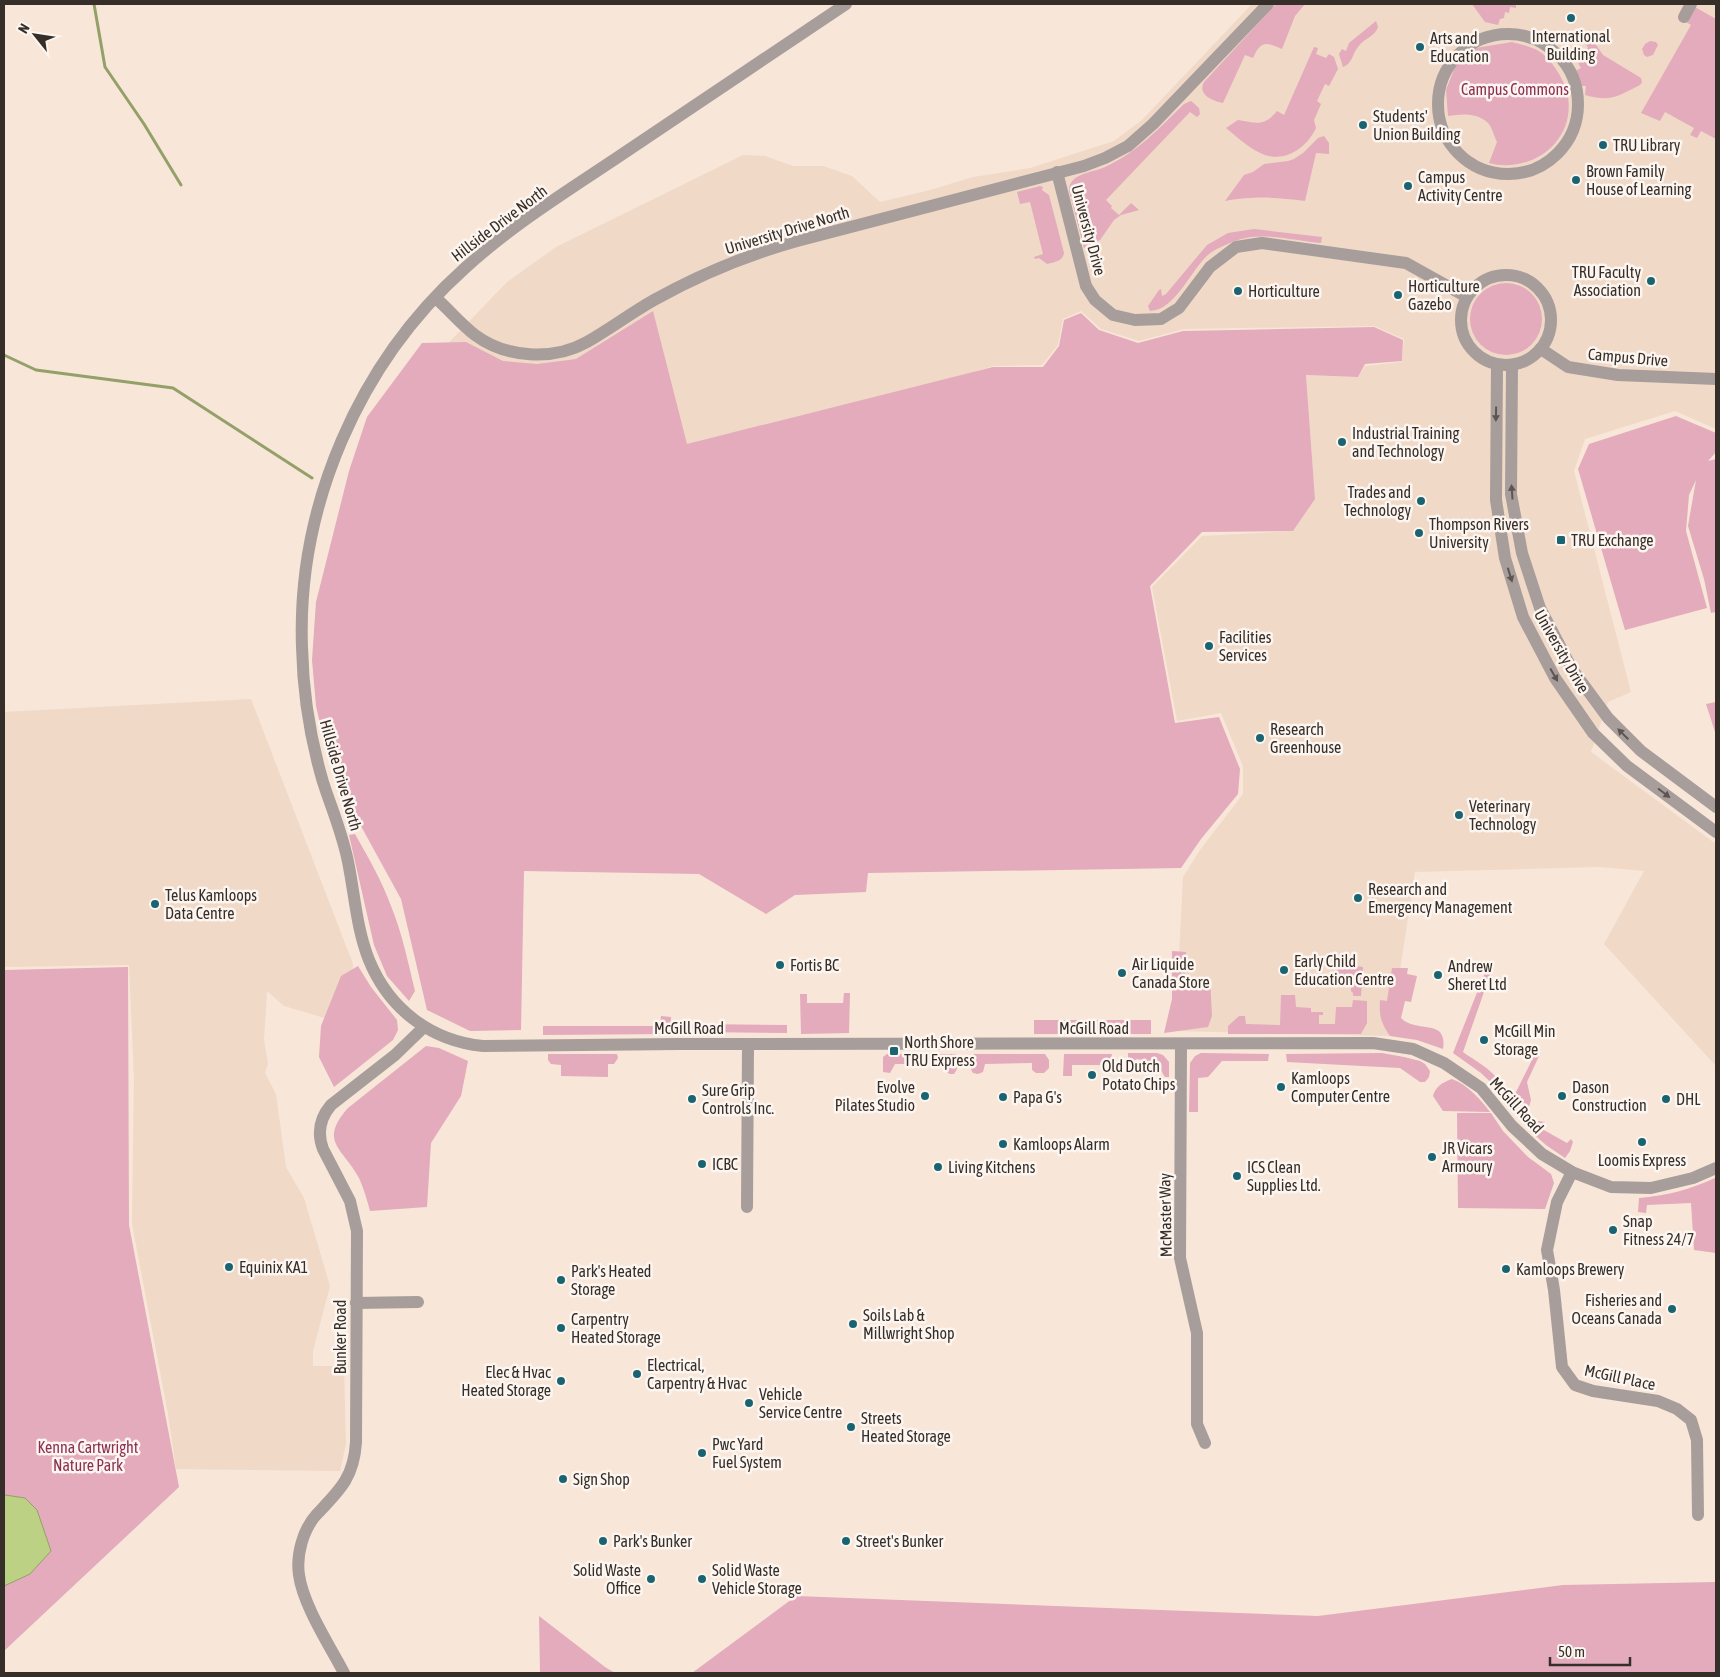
<svg xmlns="http://www.w3.org/2000/svg" width="1720" height="1677" font-family="'Asap Condensed',sans-serif">
  <style>
    .built { fill: #f0d9c7 }
    .green { fill: #e3abbc }
    .water { fill: #bdd185; stroke: #94a069 }
    .lines { fill: none; stroke-linecap: round; stroke-linejoin: round }
    .stream { stroke: #94a069; stroke-width: 3 }
    .minor { stroke: #a79d9b; stroke-width: 12 }
    .oneway { fill: #5d5551 }
    .poi-dot { fill: #1a6471; stroke: #fdf5f0; stroke-width: 2 }
    .labels { text-anchor: middle; stroke-width: 5; stroke-linejoin: round; paint-order: stroke }
    .poi-label { font-size: 16px; fill: #352e29; stroke: #fdf5f0; text-anchor: start }
    .park-label { font-size: 16px; fill: #8c2f55; stroke: #fdf5f0 }
    .street-label { font-size: 16px; fill: #352e29; stroke: #fdf5f0 }
  </style>
  <rect width="100%" height="100%" fill="#f8e6d8"/>
  <g class="built">
    <path d="M1252,4H1716V429L1675,411L1585,439L1574,471L1631,692L1608,702L1591,752L1716,844V1066L1604,944L1644,871L1599,867L1415,872L1390,1036L1175,1031L1183,877L1200,850L1243,794V766L1221,713L1177,721L1152,587L1202,536L1293,531L1315,499L1306,375L1358,377L1365,366L1402,362L1404,339L1374,326L1184,329L1139,341L1101,329L1081,311L1063,319L1058,345L1042,365L993,366L682,462L430,362L507,282L556,247L743,155L765,156L793,166H823L852,176L880,202L930,190L973,177L1030,168L1114,141L1142,120Z"/>
    <path d="M251,699L353,964L352,986L328,1019L284,1006L267,991L264,1039L268,1064L265,1073L276,1094L286,1167L304,1198L330,1286L313,1351V1366H344L346,1444L340,1471L176,1469L168,1414L132,1224L134,1078L129,965L4,967V712Z"/>
  </g>
  <g class="green">
    <path d="M1276,4H1305L1295,16L1282,49C1266,42 1261,40 1253,58L1245,55L1223,103C1213,101 1197,95 1204,82Z"/>
    <path d="M1472,4H1516V8L1510,7L1509,13L1505,12L1504,18L1500,19L1498,25L1485,22Z"/>
    <path d="M1695,7L1716,19V139L1701,131L1697,138L1690,135L1694,128L1665,112L1660,121L1641,113L1691,25L1686,22Z"/>
    <path d="M1376,21L1378,27C1375,37 1364,38 1358,47C1352,54 1353,63 1343,67L1339,54L1342,49L1346,51L1349,43Z"/>
    <path d="M1592,39L1603,55L1641,78L1642,82L1640,85C1616,97 1611,102 1585,95L1586,86H1579L1575,71L1581,68L1578,63L1584,58L1582,53L1588,48L1586,44Z"/>
    <path d="M1650,41L1656,42L1658,45L1653,55L1647,57L1644,55L1642,49L1645,44Z"/>
    <path d="M1512,42C1522,45 1536,47 1544,55C1555,65 1566,83 1568,97C1575,142 1531,174 1489,163L1497,142C1494,136 1492,127 1488,123C1477,112 1461,114 1448,116L1446,90L1455,67L1476,48Z"/>
    <path d="M1314,47L1318,48L1316,54L1326,58L1329,54L1334,57L1338,69L1329,86L1325,84L1317,101L1321,104L1314,120L1316,128C1307,147 1287,162 1265,155C1251,150 1237,137 1226,128L1238,120C1256,123 1264,127 1277,111L1284,115Z"/>
    <path d="M1191,101L1199,108L1200,114L1197,117L1190,112L1106,200L1112,206L1111,208L1119,215L1131,203L1139,210L1121,215L1114,220L1100,240L1084,248L1069,191C1069,173 1092,173 1105,167C1139,151 1158,129 1184,104Z"/>
    <path d="M1324,136L1329,143V154L1316,153L1305,201C1274,197 1255,196 1225,201L1244,175L1253,172L1264,164L1288,161L1294,159L1303,153L1318,138Z"/>
    <path d="M1040,186L1043,187L1042,190L1049,195L1064,253C1063,261 1055,262 1047,264L1039,258L1035,259L1034,257L1043,254L1030,202L1020,204L1017,192Z"/>
    <path d="M1254,229L1322,237L1321,243C1297,241 1264,232 1241,239C1231,242 1217,248 1209,254C1191,269 1176,310 1150,311L1148,306L1159,290L1161,289L1162,296L1166,294L1207,245L1228,233Z"/>
    <circle cx="1506" cy="319" r="36"/>
    <path d="M653,311L687,444L993,367H1043L1059,346L1064,320L1081,313L1099,330L1138,343L1183,331L1374,327L1403,340L1402,361L1365,364L1358,377L1306,375L1315,499L1293,531L1202,532L1150,586L1175,723L1219,717L1240,769L1238,794L1201,839L1181,868L868,873L866,892L795,895L766,914L699,874L524,871L521,1030L470,1031L427,1010L401,899L345,797L328,757L316,706L312,660L316,602L349,471L367,417L422,343L466,342L503,361L537,364L576,359Z"/>
    <path d="M1676,416L1716,433V452L1708,461L1716,459V612L1711,613L1704,579L1688,526L1696,480L1689,495L1686,531L1707,608L1625,630L1578,469L1589,444Z"/>
    <path d="M1716,702V735L1706,704Z"/>
    <path d="M355,834C368,857 382,881 391,906C402,933 408,962 415,991L409,1001L387,976L374,945L349,835Z"/>
    <path d="M1172,951L1186,952L1185,978H1210L1212,1016L1208,1027L1164,1033L1172,999Z"/>
    <path d="M1338,961L1356,962V966L1363,967L1361,996H1353V993L1351,991V984H1337Z"/>
    <path d="M358,966L371,987L397,1020L398,1030L393,1040L334,1087L319,1057L321,1026L341,976Z"/>
    <path d="M128,967L129,1225L179,1487L4,1651V970Z"/>
    <path d="M1392,968H1408L1407,974L1417,976L1411,1002L1405,1001L1401,1018C1416,1034 1448,1017 1443,1049L1417,1040L1390,1036C1381,1023 1379,1016 1380,1000L1387,1001Z"/>
    <path d="M1486,970L1491,972L1463,1052C1475,1061 1504,1075 1501,1092L1481,1073L1453,1053Z"/>
    <path d="M844,993H850L849,1033L801,1034L800,994H807V1003H843Z"/>
    <path d="M1281,995H1295L1296,1007L1311,1008V1012H1323V1015H1319V1024H1335L1336,1007H1352L1353,1000L1367,1001V1023L1361,1034H1228V1026L1239,1016H1245L1246,1024L1280,1025Z"/>
    <path d="M661,1016L671,1017L670,1034L543,1035V1026H660Z"/>
    <rect x="1034" y="1020" width="117" height="14"/>
    <path d="M690,1024L787,1025V1033L690,1032Z"/>
    <path d="M426,1046L439,1048L468,1061L461,1096L431,1143L427,1207L370,1211C367,1200 364,1189 359,1178C343,1148 318,1142 348,1108Z"/>
    <path d="M1128,1053H1157L1163,1055L1169,1062V1077H1165C1158,1064 1151,1061 1137,1059L1128,1064Z"/>
    <path d="M1201,1053L1269,1054L1268,1061H1222L1208,1077L1198,1078V1112H1189L1190,1063L1195,1056Z"/>
    <path d="M1382,1053L1404,1057L1420,1061L1425,1064L1430,1071L1429,1077L1425,1082H1420L1400,1068L1287,1062L1286,1054Z"/>
    <path d="M548,1054H617L618,1058L614,1064H608V1077L561,1076V1065L551,1064L548,1060Z"/>
    <path d="M887,1054H956C959,1062 959,1067 954,1074H950L945,1071L944,1064H895L890,1073L883,1072V1057Z"/>
    <path d="M974,1054H1045L1049,1060V1068L1044,1073H1036L1032,1070V1063L985,1064L983,1072L978,1074L973,1073C969,1067 970,1060 974,1054Z"/>
    <path d="M1064,1054H1112L1109,1065H1072V1076H1063Z"/>
    <path d="M1535,1054L1539,1056L1527,1082L1531,1100L1526,1117L1522,1120L1510,1104Z"/>
    <path d="M1452,1079C1468,1085 1480,1099 1490,1112L1443,1111L1433,1096C1435,1087 1443,1082 1452,1079Z"/>
    <path d="M1457,1113H1491L1503,1131L1528,1157L1551,1174L1554,1183L1545,1209L1458,1208Z"/>
    <path d="M1538,1121L1545,1122L1542,1129L1567,1143L1571,1139L1573,1142L1570,1151L1565,1158L1546,1145L1530,1131L1534,1124Z"/>
    <path d="M1715,1178L1716,1179V1253L1694,1250L1691,1203L1647,1205L1646,1213L1638,1212L1639,1198C1666,1196 1691,1189 1715,1178Z"/>
    <path d="M1716,1582V1673H692L796,1596L1318,1616L1563,1585Z"/>
    <path d="M539,1616L605,1667L615,1673H540Z"/>
  </g>
  <path class="water" d="M5,1495L25,1498L37,1510L51,1551L30,1574L4,1586V1496Z"/>
  <g class="lines">
    <g class="stream">
      <path d="M94,4L105,67L144,124L181,185"/>
      <path d="M4,355L36,370L173,388L312,478"/>
    </g>
    <g class="minor">
      <path d="M846,4C774,52 702,101 630,149C574,187 514,223 464,269C359,363 297,506 302,647C303,692 310,738 323,782C332,810 344,837 349,867C355,898 357,930 369,960C389,1009 431,1041 483,1046L679,1044L1373,1043L1413,1049L1444,1063L1481,1088L1512,1126L1542,1154L1572,1172L1611,1187L1651,1188L1693,1178L1716,1168"/>
      <path d="M1684,17L1691,4"/>
      <circle cx="1508" cy="104" r="70"/>
      <path d="M1057,172L1086,286L1095,300L1113,315L1135,320L1161,319L1179,308L1210,267L1236,247L1262,243L1406,263L1467,297"/>
      <circle cx="1506" cy="320" r="45"/>
      <path d="M439,301C451,312 462,325 475,335C506,358 553,361 587,342C610,329 631,313 654,300C699,275 747,255 797,241L1084,166L1105,158L1128,146L1153,124L1268,4"/>
      <path d="M1541,349L1568,367L1618,375L1716,379"/>
      <path d="M1497,365L1496,500L1505,558L1523,617L1555,678L1593,733L1627,766L1716,832"/>
      <path d="M1512,366L1511,494L1522,553L1540,608L1572,669L1608,718L1641,751L1716,807"/>
      <path d="M1181,1044L1180,1258L1197,1333V1424L1205,1443"/>
      <path d="M1572,1172L1557,1202L1547,1250L1554,1290L1562,1367L1575,1385L1593,1391L1658,1401L1677,1409L1691,1420L1697,1440L1698,1515"/>
      <path d="M747,1207L748,1044"/>
      <path d="M356,1303L418,1302"/>
      <path d="M344,1673C330,1646 303,1605 299,1575C296,1555 303,1529 317,1514C340,1490 354,1477 356,1442L357,1231L350,1201L323,1149C317,1133 320,1118 331,1105L395,1055L424,1027"/>
    </g>
  </g>
  <defs><path id="oneway-solid" d="M-6-.8H1V-3.2L6.5 0L1 3.2V.8H-6Z" transform="scale(1.25)"/></defs>
  <g class="oneway">
    <use href="#oneway-solid" transform="translate(1496 414) rotate(91)"/>
    <use href="#oneway-solid" transform="translate(1512 492) rotate(-94)"/>
    <use href="#oneway-solid" transform="translate(1510 575) rotate(73)"/>
    <use href="#oneway-solid" transform="translate(1554 675) rotate(60)"/>
    <use href="#oneway-solid" transform="translate(1623 734) rotate(-135)"/>
    <use href="#oneway-solid" transform="translate(1664 793) rotate(37)"/>
  </g>
  <g class="poi-dot">
    <circle cx="1571" cy="18" r="5"/>
    <circle cx="1420" cy="47" r="5"/>
    <circle cx="1363" cy="125" r="5"/>
    <circle cx="1603" cy="145" r="5"/>
    <circle cx="1576" cy="180" r="5"/>
    <circle cx="1408" cy="186" r="5"/>
    <circle cx="1651" cy="281" r="5"/>
    <circle cx="1238" cy="291" r="5"/>
    <circle cx="1398" cy="295" r="5"/>
    <circle cx="1342" cy="442" r="5"/>
    <circle cx="1421" cy="501" r="5"/>
    <circle cx="1419" cy="533" r="5"/>
    <rect x="1556" y="535" width="10" height="10" rx="2.5"/>
    <circle cx="1209" cy="646" r="5"/>
    <circle cx="1260" cy="738" r="5"/>
    <circle cx="1459" cy="815" r="5"/>
    <circle cx="1358" cy="898" r="5"/>
    <circle cx="155" cy="904" r="5"/>
    <circle cx="780" cy="965" r="5"/>
    <circle cx="1284" cy="970" r="5"/>
    <circle cx="1122" cy="973" r="5"/>
    <circle cx="1438" cy="975" r="5"/>
    <circle cx="1484" cy="1040" r="5"/>
    <rect x="889" y="1046" width="10" height="10" rx="2.5"/>
    <circle cx="1092" cy="1075" r="5"/>
    <circle cx="1281" cy="1087" r="5"/>
    <circle cx="925" cy="1096" r="5"/>
    <circle cx="1562" cy="1096" r="5"/>
    <circle cx="1003" cy="1097" r="5"/>
    <circle cx="692" cy="1099" r="5"/>
    <circle cx="1666" cy="1099" r="5"/>
    <circle cx="1642" cy="1142" r="5"/>
    <circle cx="1003" cy="1144" r="5"/>
    <circle cx="1432" cy="1157" r="5"/>
    <circle cx="702" cy="1164" r="5"/>
    <circle cx="938" cy="1167" r="5"/>
    <circle cx="1237" cy="1176" r="5"/>
    <circle cx="1613" cy="1230" r="5"/>
    <circle cx="229" cy="1267" r="5"/>
    <circle cx="1506" cy="1269" r="5"/>
    <circle cx="561" cy="1280" r="5"/>
    <circle cx="1672" cy="1309" r="5"/>
    <circle cx="853" cy="1324" r="5"/>
    <circle cx="561" cy="1328" r="5"/>
    <circle cx="637" cy="1374" r="5"/>
    <circle cx="561" cy="1381" r="5"/>
    <circle cx="749" cy="1403" r="5"/>
    <circle cx="851" cy="1427" r="5"/>
    <circle cx="702" cy="1453" r="5"/>
    <circle cx="563" cy="1479" r="5"/>
    <circle cx="603" cy="1541" r="5"/>
    <circle cx="846" cy="1541" r="5"/>
    <circle cx="651" cy="1579" r="5"/>
    <circle cx="702" cy="1579" r="5"/>
  </g>
  <g class="labels">
    <g class="poi-label">
      <text x="1571" y="42" text-anchor="middle">International<tspan x="1571" dy="18">Building</tspan></text>
      <text x="1430" y="44">Arts and<tspan x="1430" dy="18">Education</tspan></text>
      <text x="1373" y="122">Students'<tspan x="1373" dy="18">Union Building</tspan></text>
      <text x="1613" y="151">TRU Library</text>
      <text x="1586" y="177">Brown Family<tspan x="1586" dy="18">House of Learning</tspan></text>
      <text x="1418" y="183">Campus<tspan x="1418" dy="18">Activity Centre</tspan></text>
      <text x="1641" y="278" text-anchor="end">TRU Faculty<tspan x="1641" dy="18">Association</tspan></text>
      <text x="1408" y="292">Horticulture<tspan x="1408" dy="18">Gazebo</tspan></text>
      <text x="1248" y="297">Horticulture</text>
      <text x="1352" y="439">Industrial Training<tspan x="1352" dy="18">and Technology</tspan></text>
      <text x="1411" y="498" text-anchor="end">Trades and<tspan x="1411" dy="18">Technology</tspan></text>
      <text x="1429" y="530">Thompson Rivers<tspan x="1429" dy="18">University</tspan></text>
      <text x="1571" y="546">TRU Exchange</text>
      <text x="1219" y="643">Facilities<tspan x="1219" dy="18">Services</tspan></text>
      <text x="1270" y="735">Research<tspan x="1270" dy="18">Greenhouse</tspan></text>
      <text x="1469" y="812">Veterinary<tspan x="1469" dy="18">Technology</tspan></text>
      <text x="1368" y="895">Research and<tspan x="1368" dy="18">Emergency Management</tspan></text>
      <text x="165" y="901">Telus Kamloops<tspan x="165" dy="18">Data Centre</tspan></text>
      <text x="1294" y="967">Early Child<tspan x="1294" dy="18">Education Centre</tspan></text>
      <text x="1132" y="970">Air Liquide<tspan x="1132" dy="18">Canada Store</tspan></text>
      <text x="790" y="971">Fortis BC</text>
      <text x="1448" y="972">Andrew<tspan x="1448" dy="18">Sheret Ltd</tspan></text>
      <text x="1494" y="1037">McGill Min<tspan x="1494" dy="18">Storage</tspan></text>
      <text x="904" y="1048">North Shore<tspan x="904" dy="18">TRU Express</tspan></text>
      <text x="1102" y="1072">Old Dutch<tspan x="1102" dy="18">Potato Chips</tspan></text>
      <text x="1291" y="1084">Kamloops<tspan x="1291" dy="18">Computer Centre</tspan></text>
      <text x="915" y="1093" text-anchor="end">Evolve<tspan x="915" dy="18">Pilates Studio</tspan></text>
      <text x="1572" y="1093">Dason<tspan x="1572" dy="18">Construction</tspan></text>
      <text x="702" y="1096">Sure Grip<tspan x="702" dy="18">Controls Inc.</tspan></text>
      <text x="1013" y="1103">Papa G's</text>
      <text x="1676" y="1105">DHL</text>
      <text x="1013" y="1150">Kamloops Alarm</text>
      <text x="1442" y="1154">JR Vicars<tspan x="1442" dy="18">Armoury</tspan></text>
      <text x="1642" y="1166" text-anchor="middle">Loomis Express</text>
      <text x="712" y="1170">ICBC</text>
      <text x="948" y="1173">Living Kitchens</text>
      <text x="1247" y="1173">ICS Clean<tspan x="1247" dy="18">Supplies Ltd.</tspan></text>
      <text x="1623" y="1227">Snap<tspan x="1623" dy="18">Fitness 24/7</tspan></text>
      <text x="239" y="1273">Equinix KA1</text>
      <text x="1516" y="1275">Kamloops Brewery</text>
      <text x="571" y="1277">Park's Heated<tspan x="571" dy="18">Storage</tspan></text>
      <text x="1662" y="1306" text-anchor="end">Fisheries and<tspan x="1662" dy="18">Oceans Canada</tspan></text>
      <text x="863" y="1321">Soils Lab &amp;<tspan x="863" dy="18">Millwright Shop</tspan></text>
      <text x="571" y="1325">Carpentry<tspan x="571" dy="18">Heated Storage</tspan></text>
      <text x="647" y="1371">Electrical,<tspan x="647" dy="18">Carpentry &amp; Hvac</tspan></text>
      <text x="551" y="1378" text-anchor="end">Elec &amp; Hvac<tspan x="551" dy="18">Heated Storage</tspan></text>
      <text x="759" y="1400">Vehicle<tspan x="759" dy="18">Service Centre</tspan></text>
      <text x="861" y="1424">Streets<tspan x="861" dy="18">Heated Storage</tspan></text>
      <text x="712" y="1450">Pwc Yard<tspan x="712" dy="18">Fuel System</tspan></text>
      <text x="573" y="1485">Sign Shop</text>
      <text x="613" y="1547">Park's Bunker</text>
      <text x="856" y="1547">Street's Bunker</text>
      <text x="641" y="1576" text-anchor="end">Solid Waste<tspan x="641" dy="18">Office</tspan></text>
      <text x="712" y="1576">Solid Waste<tspan x="712" dy="18">Vehicle Storage</tspan></text>
    </g>
    <g class="park-label">
      <text x="1515" y="95">Campus Commons</text>
      <text x="88" y="1453">Kenna Cartwright<tspan x="88" dy="18">Nature Park</tspan></text>
    </g>
    <g class="street-label">
      <text transform="translate(499 223) rotate(-37)" y="6">Hillside Drive North</text>
      <text transform="translate(787 230) rotate(-17)" y="6">University Drive North</text>
      <text transform="translate(1089 230) rotate(75)" y="6">University Drive</text>
      <text transform="translate(1628 357) rotate(5)" y="6">Campus Drive</text>
      <text transform="translate(1562 651) rotate(60)" y="6">University Drive</text>
      <text transform="translate(341 775) rotate(74)" y="6">Hillside Drive North</text>
      <text x="689" y="1034">McGill Road</text>
      <text x="1094" y="1034">McGill Road</text>
      <text transform="translate(1517 1105) rotate(47)" y="6">McGill Road</text>
      <text transform="translate(1165 1215) rotate(-91)" y="6">McMaster Way</text>
      <text transform="translate(340 1337) rotate(-90)" y="6">Bunker Road</text>
      <text transform="translate(1620 1377) rotate(12)" y="6">McGill Place</text>
    </g>
  </g>
  <rect width="1720" height="1677" fill="none" stroke="#352e29" stroke-width="10"/>
  <g transform="translate(35 35) rotate(300)" stroke="#fdf5f0" stroke-width="4" paint-order="stroke">
  <path d="M0-4L9 19L0 12L-9 19Z" fill="#352e29"/>
  <text y="-8" font-size="14" font-weight="bold" text-anchor="middle" fill="#352e29">N</text>
  </g>
  <path d="M1550 1657v8h80v-8" fill="none" stroke="#352e29" stroke-width="2.5"/>
  <text x="1558" y="1657" font-size="15" fill="#352e29" stroke="#fdf5f0" stroke-width="4" paint-order="stroke">50 m</text>
</svg>
